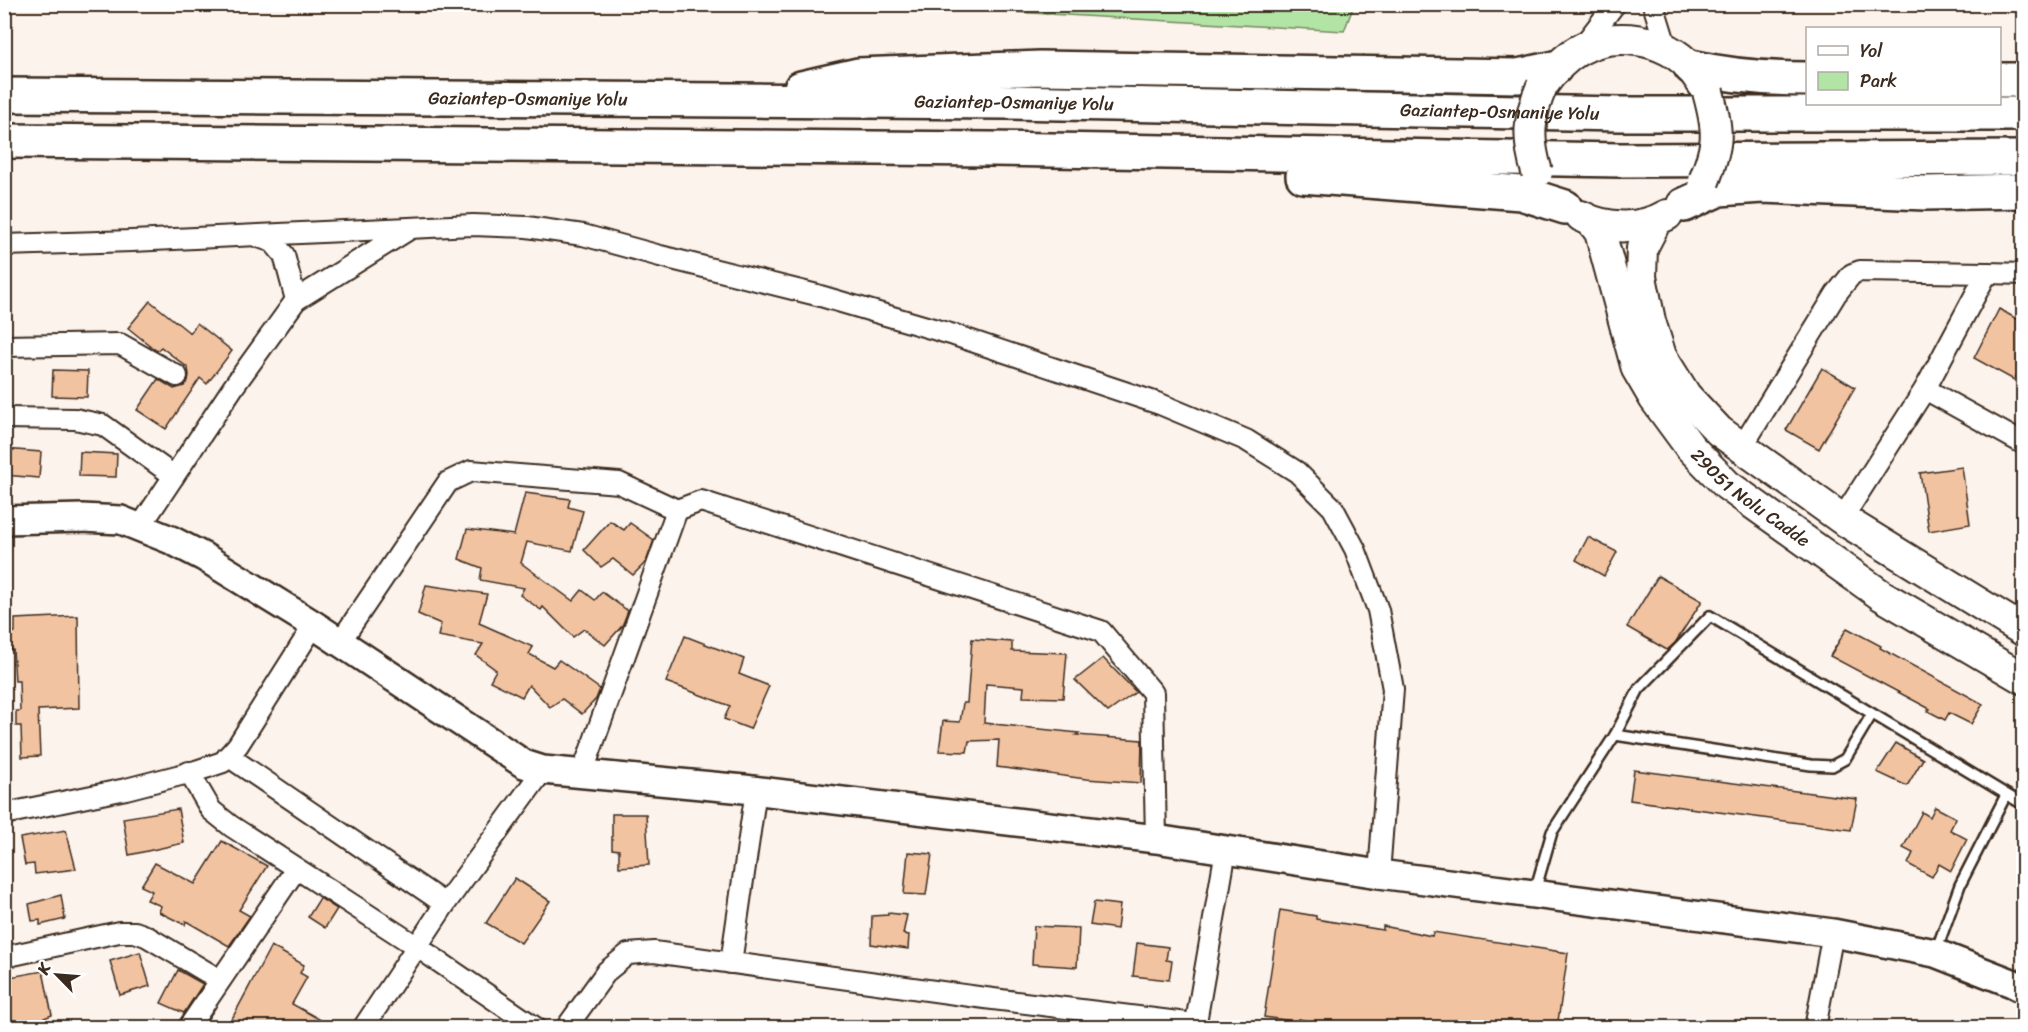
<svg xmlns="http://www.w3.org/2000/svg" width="2028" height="1032" font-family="Sriracha,sans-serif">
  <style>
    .green { fill: #b2e5a5; stroke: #768862; stroke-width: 1.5 }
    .building { fill: #f2c3a1; stroke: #3b2a1e; stroke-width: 1.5 }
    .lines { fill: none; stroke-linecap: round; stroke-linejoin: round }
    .lane-casing { stroke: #3b2a1e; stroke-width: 14 }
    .street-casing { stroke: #3b2a1e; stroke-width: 24 }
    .secondary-casing { stroke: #3b2a1e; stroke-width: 32 }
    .primary-casing { stroke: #3b2a1e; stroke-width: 34 }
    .highway-casing { stroke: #3b2a1e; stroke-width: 38 }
    .lane { stroke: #fff; stroke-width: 9 }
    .street { stroke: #fff; stroke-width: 20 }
    .secondary { stroke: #fff; stroke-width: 27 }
    .primary { stroke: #fff; stroke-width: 30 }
    .highway { stroke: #fff; stroke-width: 33 }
    .primary-bridge-casing { stroke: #3b2a1e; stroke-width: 34; stroke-linecap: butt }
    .primary-bridge { stroke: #fff; stroke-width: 30 }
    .labels { text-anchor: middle; stroke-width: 4.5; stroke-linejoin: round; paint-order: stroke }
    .street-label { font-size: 18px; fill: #3b2a1e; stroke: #fff }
  </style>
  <rect width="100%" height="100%" fill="#fcf3ec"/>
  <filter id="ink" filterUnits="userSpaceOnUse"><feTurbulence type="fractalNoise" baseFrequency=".0167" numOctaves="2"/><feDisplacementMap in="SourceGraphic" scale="12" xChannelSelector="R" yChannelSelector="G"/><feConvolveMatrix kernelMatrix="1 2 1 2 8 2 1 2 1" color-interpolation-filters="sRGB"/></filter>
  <g filter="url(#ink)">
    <path class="green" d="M892,5L1354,4V5L1344,31Z"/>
    <g class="building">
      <path d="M150,301L190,333L197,323L232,351L207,384L200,378L166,429L137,410L158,379L174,389L184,386L188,381L189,375L188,368L161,347L157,351L128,328Z"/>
      <path d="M1999,309L2024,323V362L2014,380L1974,358Z"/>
      <path d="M1822,368L1855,387L1819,449L1786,430Z"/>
      <path d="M53,370L88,371L87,397L52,396Z"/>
      <path d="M4,449L41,452L39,478L4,475Z"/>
      <path d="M80,452L117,454L116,477L79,476Z"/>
      <path d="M1962,467L1970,524L1929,531L1920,473Z"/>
      <path d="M525,493L570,499L568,507L583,511L572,551L527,542L521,563L573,601L582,590L595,600L602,592L628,611L622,626L605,645L584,629L573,637L543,607L541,610L520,595L524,588L480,580L482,568L459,559L467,529L514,535Z"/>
      <path d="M610,521L624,530L630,523L654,540L646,562L633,575L613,559L601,567L584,550Z"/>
      <path d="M1588,537L1617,552L1604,576L1576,560Z"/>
      <path d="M1658,576L1702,601L1675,643L1667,650L1627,627Z"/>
      <path d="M426,585L487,594L479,623L533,647L529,654L553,667L559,660L600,689L596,699L582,714L562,699L550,707L529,685L522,697L490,681L496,670L476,655L483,644L438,636L441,624L418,614Z"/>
      <path d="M78,616L79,708L38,710L40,756L22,757L21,726H16V711H20L19,681H15L13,650H11L10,633L15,632V619Z"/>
      <path d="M1847,628L1881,646L1880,648L1983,704L1971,724L1949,713L1945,720L1928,711L1930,709L1830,656Z"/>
      <path d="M685,636L744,659L739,674L769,686L750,729L724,719L730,706L666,682Z"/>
      <path d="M972,639L1012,642V651L1067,653L1063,698L1023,697L1024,687L986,684L984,723L1079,733L1076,735L1142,740L1141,783L1086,779L997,767L999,740L969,741L967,752L939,751L943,721L960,722L963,703H967Z"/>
      <path d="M1103,658L1136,692L1108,712L1075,680Z"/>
      <path d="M1896,743L1923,759L1907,786L1877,772Z"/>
      <path d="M1634,770L1857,799L1851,830L1630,800Z"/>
      <path d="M1935,807L1956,818L1950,830L1967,839L1951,871L1939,864L1932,877L1908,864L1913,853L1903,848L1922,812L1930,817Z"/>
      <path d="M178,809L184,843L129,855L123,818Z"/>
      <path d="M612,814H646L649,865L619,867V850L612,849Z"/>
      <path d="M66,830L76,869L35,874L34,864L25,865L20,838Z"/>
      <path d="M222,841L267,866L239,910L250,916L229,946L186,921L185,925L159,912L161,906L147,900L152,891L141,886L155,863L195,884Z"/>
      <path d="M908,852L932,854L926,895L904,894Z"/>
      <path d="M515,878L550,901L521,943L486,923Z"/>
      <path d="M61,895L65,919L40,925V920L32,921L29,904Z"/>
      <path d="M320,898L337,909L325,928L308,917Z"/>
      <path d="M1094,902L1120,905L1117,929L1090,925Z"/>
      <path d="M1280,910L1316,916V919L1383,930V926L1432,936L1433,932L1568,953L1557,1028H1339L1299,1019V1022L1264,1017Z"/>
      <path d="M888,913L907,915L903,934L909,935L908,949L871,944L872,916L888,915Z"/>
      <path d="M1034,926L1079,928L1077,967L1032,964Z"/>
      <path d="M1137,943L1168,947L1166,960L1172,961L1169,980L1133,976Z"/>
      <path d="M271,946L304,965L300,973L307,977L292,1004L335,1028H227Z"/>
      <path d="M140,952L150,986L120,995L110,961Z"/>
      <path d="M178,970L203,984L184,1013L161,1003Z"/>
      <path d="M43,971L52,1015L44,1018L45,1028H13L4,978Z"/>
    </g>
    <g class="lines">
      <g class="lane-casing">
        <g id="lane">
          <path d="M1615,735L1811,765L1832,766L1845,759L1872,714"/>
          <path d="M1535,891L1552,832L1615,735L1639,689L1710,616L2024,805"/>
          <path d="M1936,951L1960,885L2006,795"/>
        </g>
      </g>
      <g class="street-casing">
        <g id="street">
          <path d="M1653,4L1667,49"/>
          <path d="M1582,47L1615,4"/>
          <path d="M256,236L273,242L284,255L296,300"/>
          <path d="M4,245L132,241L473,225L527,227L583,235L660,256L817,295L954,335L1160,404L1246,440L1297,472L1333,508L1355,549L1378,610L1393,689L1379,874"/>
          <path d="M4,346L120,344L177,376"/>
          <path d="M1925,389L2024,444"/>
          <path d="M4,418L75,419L103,425L174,476"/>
          <path d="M1742,447L1836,294L1852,274L1860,271L1987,273"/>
          <path d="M1842,519L1925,389L1987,273L2024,274"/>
          <path d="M140,527L234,386L296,300L411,228"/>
          <path d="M340,642L448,482L471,471L619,483L677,510L701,501L1101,631L1153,693L1156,839"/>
          <path d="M228,756L445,904"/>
          <path d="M189,772L211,810L231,826L416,946L536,1028"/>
          <path d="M582,774L677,510"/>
          <path d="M4,814L126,789L196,771L223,762L238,745L314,625"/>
          <path d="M4,957L119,932H135L146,936L220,980"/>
          <path d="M731,963L756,790"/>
          <path d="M188,1028L296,869"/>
          <path d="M363,1028L445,904L543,770"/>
          <path d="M566,1028L607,971L628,954L654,952L985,998L1195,1024"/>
          <path d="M1195,1028L1226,850"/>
          <path d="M1815,1028L1833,933"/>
        </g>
      </g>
      <g class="secondary-casing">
        <path id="secondary" d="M4,520L82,518L121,520L171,540L204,557L314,625L524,764L543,770L744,789L1156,839L1379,874L1833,933L1935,953L2012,983L2024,989"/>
      </g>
      <g class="primary-casing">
        <g id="primary">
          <path d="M1542,86C1552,72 1563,59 1579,50C1613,30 1665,38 1691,68C1696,74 1700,81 1705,87"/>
          <path d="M1581,216C1607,230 1641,230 1667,215"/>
          <path d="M1656,221L1642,248L1641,277L1650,321L1661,356L1686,396L1719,431L1842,519L2024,631"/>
          <path id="s1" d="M1593,223L1600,232L1637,369L1654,398L1690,447L1727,485L1881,595L2024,679"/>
        </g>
      </g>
      <g class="highway-casing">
        <g id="highway">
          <path d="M1691,67C1729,76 1768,79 1808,79"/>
          <path d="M2000,80H2024"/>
          <path d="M801,88L858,75L1040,68L1518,76L1555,68"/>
          <path id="s2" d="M4,95L1006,102L1620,114H2024"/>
          <path d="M4,141L990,149L1620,160L2024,158"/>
          <path d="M1303,176L1521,193L1565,207"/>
          <path d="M1684,205L1719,189L1762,186L1925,193L2024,191"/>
        </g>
      </g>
      <use href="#lane" class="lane"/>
      <use href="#street" class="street"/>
      <use href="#secondary" class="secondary"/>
      <use href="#primary" class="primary"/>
      <use href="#highway" class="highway"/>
      <g class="primary-bridge-casing">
        <g id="primary-bridge">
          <path d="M1537,172C1527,139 1528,118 1542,86"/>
          <path d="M1704,181C1719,143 1719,132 1708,92"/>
        </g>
      </g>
      <use href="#primary-bridge" class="primary-bridge"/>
    </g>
  </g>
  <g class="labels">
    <g class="street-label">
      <text dy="6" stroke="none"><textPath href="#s2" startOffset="524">Gaziantep-Osmaniye Yolu</textPath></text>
      <text dy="6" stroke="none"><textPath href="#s2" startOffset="1010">Gaziantep-Osmaniye Yolu</textPath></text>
      <text dy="6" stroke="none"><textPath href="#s2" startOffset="1496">Gaziantep-Osmaniye Yolu</textPath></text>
      <text dy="6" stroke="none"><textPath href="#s1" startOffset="327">29051 Nolu Cadde</textPath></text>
    </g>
  </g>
  <rect width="2028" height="1032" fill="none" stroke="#fff" stroke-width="24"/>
  <rect x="12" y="12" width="2004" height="1008" fill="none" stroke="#3b2a1e" stroke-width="2" filter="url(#ink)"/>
  <rect x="1806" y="27" width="195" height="78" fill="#ffffff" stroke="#b1aaa5" stroke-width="1.5"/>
  <rect x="1818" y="46" width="30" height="9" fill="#ffffff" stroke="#b1aaa5" stroke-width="1.5"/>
  <text x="1860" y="57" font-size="18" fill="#3b2a1e">Yol</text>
  <rect x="1818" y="72" width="30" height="18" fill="#b2e5a5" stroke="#b1aaa5" stroke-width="1.5"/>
  <text x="1860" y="87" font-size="18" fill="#3b2a1e">Park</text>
  <g transform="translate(57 975) rotate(295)" stroke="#ffffff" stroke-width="4.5" paint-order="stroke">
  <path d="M0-4.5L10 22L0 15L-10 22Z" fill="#3b2a1e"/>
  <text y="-9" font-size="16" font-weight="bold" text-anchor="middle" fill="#3b2a1e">K</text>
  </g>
</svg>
